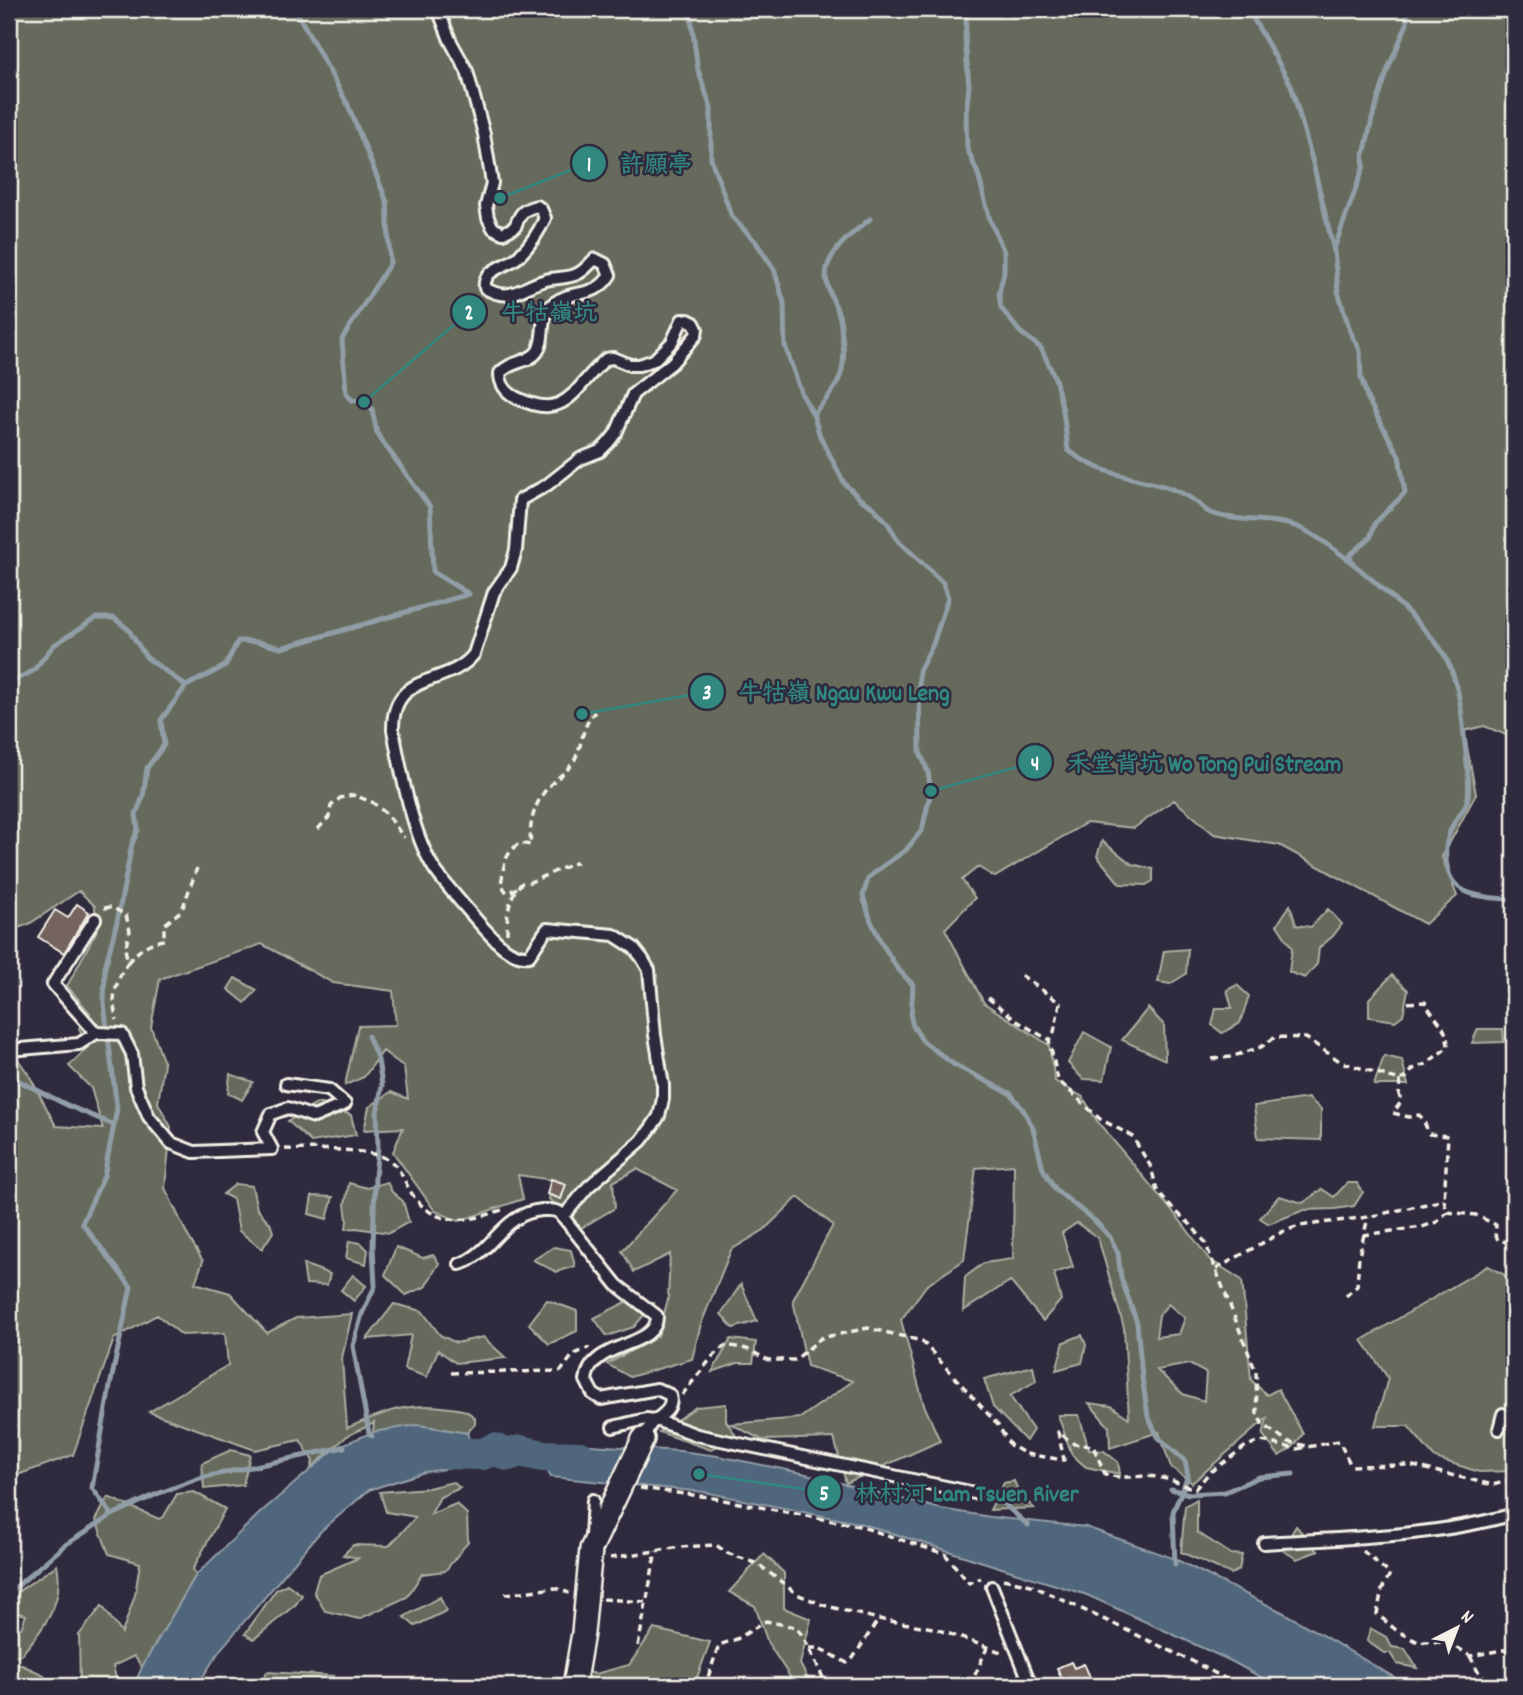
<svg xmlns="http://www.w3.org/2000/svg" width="1523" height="1695" font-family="Dekko,'LXGW WenKai TC',sans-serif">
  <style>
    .green { fill: #666a5c; stroke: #adaea2; stroke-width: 2; fill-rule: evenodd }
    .water { fill: #50667b; stroke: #929ea7; stroke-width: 2 }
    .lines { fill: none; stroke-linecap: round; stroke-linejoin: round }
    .stream { stroke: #929ea7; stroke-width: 5 }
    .river { stroke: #50667b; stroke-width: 32 }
    .building { fill: #756461; stroke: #f4f1e8; stroke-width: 2 }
    .service-casing { stroke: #f4f1e8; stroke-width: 16 }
    .minor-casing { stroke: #f4f1e8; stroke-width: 26 }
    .path { stroke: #f4f1e8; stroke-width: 3.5; stroke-dasharray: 7 5; stroke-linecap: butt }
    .service { stroke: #2f2a3d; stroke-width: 10 }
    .minor { stroke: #2f2a3d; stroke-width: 21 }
    .leader { fill: none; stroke: #318880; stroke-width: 2.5 }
    .callout-dot { fill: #318880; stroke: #2f2a3d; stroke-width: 2.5 }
    .mark-label { font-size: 21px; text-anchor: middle; font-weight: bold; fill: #fff }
    .callout-label { font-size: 24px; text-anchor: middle; font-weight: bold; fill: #318880; stroke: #2f2a3d; stroke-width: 5; stroke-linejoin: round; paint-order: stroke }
  </style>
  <rect width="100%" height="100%" fill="#2f2a3d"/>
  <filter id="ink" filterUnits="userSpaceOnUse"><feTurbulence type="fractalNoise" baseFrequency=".0143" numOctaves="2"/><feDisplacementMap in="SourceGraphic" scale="14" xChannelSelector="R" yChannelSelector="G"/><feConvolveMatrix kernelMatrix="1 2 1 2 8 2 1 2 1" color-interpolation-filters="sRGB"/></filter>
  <g filter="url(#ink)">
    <g class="green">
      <path d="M9,9H1514V738L1484,726L1464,731L1476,794L1442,857L1457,896L1425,924L1279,845L1214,834L1174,800L1134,828L1086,823L995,877L978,867L962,880L975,898L945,929L984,1003L1049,1045L1055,1081L1083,1097L1097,1121L1183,1224L1209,1259L1242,1280L1251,1380L1267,1395L1278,1389L1303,1434L1293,1447L1279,1456L1263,1435L1267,1418L1192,1483L1171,1467L1159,1432L1110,1448L1109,1427L1089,1403L1111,1406L1129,1418L1124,1328L1098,1238L1077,1223L1062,1233L1073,1267L1054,1273L1061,1300L1043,1321L1010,1281L963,1311L965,1277L984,1263L1013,1259L1014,1165L976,1168L964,1260L926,1286L901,1320L924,1405L940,1441L846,1483L834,1438L762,1440L731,1424L800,1418L853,1381L807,1366L793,1300L833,1225L798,1197L764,1230L731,1250L701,1324L692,1359L630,1377L607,1364L658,1336L668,1299L670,1254L634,1272L622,1251L677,1190L637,1169L613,1182L615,1208L581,1228L549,1199L552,1180L518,1175L523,1199L459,1221L435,1211L393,1152L403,1128L364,1130L369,1107L391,1092L408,1099L404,1067L383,1051L364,1077L345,1085L358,1026L396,1025L393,991L333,983L262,944L160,979L151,1027L164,1063L158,1103L171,1127L165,1188L188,1236L203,1261L195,1283L230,1293L267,1333L296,1318L352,1314L342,1358L347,1428C385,1412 408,1401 450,1408C462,1410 466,1409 475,1418V1424L467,1433L418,1425L373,1432L374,1423L347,1436L311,1468L313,1461L300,1440L255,1450L149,1412L228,1365L225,1333L182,1335L157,1315L114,1339L73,1455L9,1478V1047L29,1075L56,1126L103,1129L91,1088L69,1066L88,1047L79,1028L90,1013L67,986L96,932L95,906L79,891L29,924L9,931ZM1168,1304L1185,1318L1179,1334L1156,1337L1159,1315ZM1189,1364L1206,1373L1204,1401L1183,1394L1157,1370Z"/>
      <path d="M1102,841L1132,864L1153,869V881L1146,885L1120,884L1097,856Z"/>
      <path d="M1290,905L1296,925L1311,927L1328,909L1342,924L1333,936L1319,948L1317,964L1305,978L1289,972L1292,948L1277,925Z"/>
      <path d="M1188,949L1186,974L1170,984L1158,982L1164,951Z"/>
      <path d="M1392,975L1408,990L1403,1015L1395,1021L1369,1017V999Z"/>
      <path d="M235,978L257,990L245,1003L228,989Z"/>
      <path d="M1237,985L1249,996L1240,1023L1222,1033L1212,1025L1216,1008H1232L1227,990Z"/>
      <path d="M1148,1008L1164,1025L1165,1060L1122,1040Z"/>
      <path d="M1478,1029H1503L1504,1042L1472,1043Z"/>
      <path d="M1084,1032L1111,1047L1104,1080L1083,1079L1068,1063Z"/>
      <path d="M1384,1056L1402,1060L1408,1085H1374Z"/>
      <path d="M230,1074L253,1082L242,1100L228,1093Z"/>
      <path d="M1308,1098L1321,1109V1140L1258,1138L1254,1106Z"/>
      <path d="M318,1103L351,1115L356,1135L311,1142L288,1121Z"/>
      <path d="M387,1182L392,1192L403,1201L409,1222L389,1233L356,1228L346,1229L347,1220L345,1204L349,1183L367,1188Z"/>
      <path d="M1347,1183H1357L1363,1192L1354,1206L1335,1209L1304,1210L1269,1224L1260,1218L1279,1196L1303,1203L1322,1189L1334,1197Z"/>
      <path d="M236,1184L252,1186L257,1209L270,1223L273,1232L262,1249L239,1231L233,1199L223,1194Z"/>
      <path d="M312,1196L333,1197L327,1219L309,1214Z"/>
      <path d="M349,1241L361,1243L368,1250L366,1264L346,1258Z"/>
      <path d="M396,1247L423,1258L433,1255L439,1263L425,1287L406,1295L385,1275Z"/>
      <path d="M554,1247L571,1250L575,1266L556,1272L533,1260Z"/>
      <path d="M303,1264L330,1274L327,1285L306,1284Z"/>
      <path d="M1488,1266L1514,1280V1471L1479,1472L1435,1458L1408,1426H1375L1388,1378L1362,1340Z"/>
      <path d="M353,1275L366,1286L354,1301L341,1290Z"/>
      <path d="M741,1284L757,1321L733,1328L721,1314Z"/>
      <path d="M547,1300L577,1311V1331L549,1344L529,1324Z"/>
      <path d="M628,1301L654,1303L634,1327L607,1336L594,1318Z"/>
      <path d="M394,1304L422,1311L440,1335L456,1343L483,1337L506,1358L456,1363L438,1350L427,1377L404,1369L411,1335L367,1339Z"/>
      <path d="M1082,1335L1086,1345L1082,1363L1056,1370L1064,1342Z"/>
      <path d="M731,1339L756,1342L753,1363H738L712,1372Z"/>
      <path d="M1033,1366L1036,1381L1010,1396L1033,1430L1026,1441L993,1407L984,1379Z"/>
      <path d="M726,1404V1421L735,1434L711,1450L659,1432L696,1407Z"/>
      <path d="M1058,1415H1079L1089,1450L1104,1451L1118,1462L1120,1474L1086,1467L1072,1455Z"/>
      <path d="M231,1450L250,1455L243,1485L204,1489L202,1463Z"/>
      <path d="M1014,1481L1020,1495L1034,1508L990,1510L1004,1483Z"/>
      <path d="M453,1482L460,1488L440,1497L431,1514L456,1504L467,1514L468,1542L445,1571L422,1574L407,1597L359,1619L325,1611L314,1592L319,1575L358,1558L343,1555L353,1545L389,1546L416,1517L386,1512L380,1492L428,1488Z"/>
      <path d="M194,1492L225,1509L193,1569L196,1575L142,1667L134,1656L113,1666L118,1686H80L79,1635L102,1606L122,1633L135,1595L140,1563L109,1554L96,1520L108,1497L159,1519L164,1516L177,1494Z"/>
      <path d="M1197,1499V1532L1231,1554L1242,1555L1239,1570L1231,1574L1181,1552L1185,1506Z"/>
      <path d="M1296,1526L1318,1551L1297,1559L1282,1550Z"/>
      <path d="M764,1554L784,1573V1608L811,1619L800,1664L812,1686H796L768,1643L755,1606L729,1592Z"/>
      <path d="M57,1565C65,1602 44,1628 21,1655L9,1656V1633L21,1628L26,1615L9,1611L19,1591Z"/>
      <path d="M287,1584L302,1595L296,1604L254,1639L245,1634L276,1590Z"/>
      <path d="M440,1597L446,1611L415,1626L404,1617Z"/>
      <path d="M1370,1628L1386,1637L1392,1647L1405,1649L1417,1668L1397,1664L1390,1653H1384L1367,1641Z"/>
      <path d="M654,1629L710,1642L694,1686H575L569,1665L595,1674L629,1665Z"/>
      <path d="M13,1661L44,1675L45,1686H9Z"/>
      <path d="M267,1672L334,1676L329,1686H259Z"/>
    </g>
    <g class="water">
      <path d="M418,1425L467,1433L474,1454L459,1467L425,1472L369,1490L321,1531L220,1650L197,1686H134L142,1667L196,1575L261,1512L337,1447L373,1432Z"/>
      <path d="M547,1442L680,1451L718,1456L802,1473L941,1509L991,1517L1086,1527L1175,1559L1284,1613L1409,1686H1277L1231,1661L1087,1595L863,1524L704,1492L551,1477L538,1456Z"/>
    </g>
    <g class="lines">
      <g class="stream">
        <path d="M295,9L348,105L387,202L390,263L342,339L346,393L352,400L364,402L372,409L377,433L382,441L430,507L433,572L469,594L281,648L258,642L238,641L225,666L186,686L161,720L164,745L147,768L143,797L136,814L138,830L132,844L117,922L105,967L104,1004L117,1109L104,1176L82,1223L131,1287L110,1386L92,1488L112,1515L157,1494L200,1478L344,1447"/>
        <path d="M687,9L691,18L698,70L711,108V159L732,217L755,241L774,269L784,303L785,346L802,395L813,414L820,436L844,483L860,499L873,507L887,522L898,540L943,583L948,598L933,644L919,671L920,752L928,772L931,791L922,830L906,850L876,871L868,879L863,896L871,921L881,942L897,968L913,985L911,1018L913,1026L923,1041L953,1064L1011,1094L1024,1111L1033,1128L1043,1169L1056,1190L1096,1222L1110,1237L1118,1253L1121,1278L1137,1323L1142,1377L1148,1416L1158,1437L1185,1461L1188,1476L1173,1512L1175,1564"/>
        <path d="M967,9L965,39L969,86L966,114L967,148L978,174L990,220L1004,252V272L999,293L1001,308L1020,332L1041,348L1055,378L1063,411L1068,450C1100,475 1129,476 1166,487C1176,490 1186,495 1195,501C1201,504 1204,511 1211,513C1238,523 1268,517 1295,526C1330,538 1418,617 1440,648C1461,678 1462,719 1466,754C1467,768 1470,783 1468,797C1466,810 1456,817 1451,829C1445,843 1444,856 1448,870C1455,899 1490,897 1514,900"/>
        <path d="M1248,9L1291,85L1313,163L1334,251L1338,291L1350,331L1360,350L1361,378L1368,400L1399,456L1405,493L1375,523L1370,538L1349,556L1353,563"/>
        <path d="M1334,249L1364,166L1363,159L1372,119L1388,69L1407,24V9"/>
        <path d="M813,414C838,388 848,373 842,336C841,329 841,321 839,315C834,299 823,285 827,268C833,247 854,232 870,219"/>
        <path d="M9,683L33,671L54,645L96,618H114L128,629L146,657L186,686"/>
        <path d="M368,1036L378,1060L382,1085L377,1113L378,1148L375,1177L373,1247L375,1286L362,1314L353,1346L369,1433L372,1436"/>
        <path d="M9,1076L69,1106L114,1125"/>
        <path d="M1171,1489L1189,1494L1225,1492L1259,1477L1293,1474"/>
        <path d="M996,1497L1028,1525"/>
        <path d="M9,1593L65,1545L112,1515"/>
      </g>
      <path class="river" d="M433,1453L483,1454L494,1449L508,1455L520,1451L543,1456L580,1457"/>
    </g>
    <g class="building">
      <path d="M77,904L89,912L64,953L38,937L55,910L68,918Z"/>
      <path d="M551,1179L566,1184L561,1199L547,1194Z"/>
      <path d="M1071,1662L1074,1668L1084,1664L1092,1681L1080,1686H1065L1057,1668Z"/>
    </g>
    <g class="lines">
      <g class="service-casing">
        <g id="service">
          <path d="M438,9L450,40L467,71L484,134L492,183L486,206L488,218L493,228L503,233L515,227C520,213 523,209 537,206L541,209L545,218C539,232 530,245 519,256C508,267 482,268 485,288C511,304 522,286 546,280C557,277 569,279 579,273C585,270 590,263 595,259L605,264L610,275C594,300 574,288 554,303C537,315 547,339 537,352C529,363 510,361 500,373C500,386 507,393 517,398C568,423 574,386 606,359L613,358L630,365H639L654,360L672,342L682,320H688L694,323L697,329L696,335L672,363L633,394L616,433L609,442L600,451L580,459L547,485L520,500L516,550L511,568L494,592L474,654C448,688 392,669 393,730C401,771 412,835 435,870C449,889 465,907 481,925C493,938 509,958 529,956L547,929L614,935L634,948L642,958L649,970L655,1035L663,1085V1099L659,1116L651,1128L641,1141L588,1187L563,1217"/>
          <path d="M95,919L53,984L96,1033"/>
          <path d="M9,1050L79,1044L96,1033L122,1034L132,1054L136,1087L149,1117L171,1143L194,1152L272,1149L263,1132L271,1114L288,1108L314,1117L345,1104L329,1090L286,1084"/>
          <path d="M460,1264C493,1253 502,1213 542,1210C549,1210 553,1209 559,1212L617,1285L657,1316C658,1349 591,1340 586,1380L593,1394L601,1399L657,1389L670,1395C674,1410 661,1415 652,1423C648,1428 646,1433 643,1439"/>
          <path d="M613,1427L646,1419L656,1420L697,1435L975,1493"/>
          <path d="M1499,1429L1503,1414L1514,1423"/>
          <path d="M591,1536L593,1500"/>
          <path d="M1264,1543C1347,1538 1434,1537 1514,1514"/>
          <path d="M992,1587L1031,1686"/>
        </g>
      </g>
      <g class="minor-casing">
        <path id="minor" d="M574,1686L583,1633L591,1549L643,1439"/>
      </g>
      <g class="path">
        <path d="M318,829L329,817L331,806L340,798L353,795L372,802L388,815L404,838"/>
        <path d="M517,888L507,893L501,884C505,864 502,858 519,843L531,845C528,824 535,800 551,784C559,776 567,772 574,761C583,745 581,726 595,712"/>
        <path d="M104,908L111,907L126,915L130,931L125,949L128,962C116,980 110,999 117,1020"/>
        <path d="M507,933C507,914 508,896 522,883H528L577,862"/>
        <path d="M128,962C139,950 148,942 164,940V925L182,910L197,868"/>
        <path d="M1021,975L1060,1003L1054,1032L1049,1040L1058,1080L1100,1119L1132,1136L1151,1167L1157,1190L1170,1206L1191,1225L1205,1242L1256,1372L1257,1414L1263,1425L1289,1442L1307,1446"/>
        <path d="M988,998L1017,1021L1049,1040"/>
        <path d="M1212,1059L1231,1057L1261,1047L1275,1037L1306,1038L1341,1062L1400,1080L1407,1077L1413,1069L1426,1064L1448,1047C1447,1024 1435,1021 1425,1002L1405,1003"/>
        <path d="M1400,1080L1399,1094L1401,1102L1393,1113L1409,1117L1419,1115L1423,1119L1429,1134L1448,1136L1444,1200L1447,1212L1476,1215L1496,1225L1495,1234L1498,1240L1514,1244"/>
        <path d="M285,1149C312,1150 364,1147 387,1159C399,1165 403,1178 409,1189C432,1229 468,1223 504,1209"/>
        <path d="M1363,1235L1422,1227L1437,1222L1447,1212"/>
        <path d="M1216,1269L1282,1232L1299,1226L1368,1217L1444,1200"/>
        <path d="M1346,1296L1357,1286L1359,1256L1368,1217"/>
        <path d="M451,1373L561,1371L573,1355L588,1348L589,1349"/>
        <path d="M682,1395L713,1356L726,1345L747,1349L768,1360H795L821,1338L868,1328L922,1341L998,1425L1010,1445L1026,1454L1064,1460L1058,1432L1074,1444L1093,1446L1105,1474C1123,1481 1143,1473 1162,1478C1173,1480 1184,1486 1195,1489L1209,1473L1246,1446L1261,1441L1297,1449L1339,1441L1351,1466L1409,1465L1493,1485L1514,1479"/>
        <path d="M640,1488L708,1497L859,1526L945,1554L969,1583L981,1578"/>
        <path d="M1363,1551L1390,1574L1382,1589L1377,1614L1396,1630L1420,1643C1439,1639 1454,1644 1470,1656L1514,1648"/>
        <path d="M610,1558L681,1547L716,1545L727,1553L758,1564L797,1594L823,1605L878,1619L933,1628L1004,1653"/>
        <path d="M1003,1579L1031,1585L1192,1661L1239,1686"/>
        <path d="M505,1594L555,1588L569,1593"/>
        <path d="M603,1599L646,1602"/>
        <path d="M638,1646L656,1551"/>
        <path d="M809,1648H819L847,1663L853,1658L878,1620"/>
        <path d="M1470,1656L1477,1670L1492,1686"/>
        <path d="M707,1686H705L719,1645L737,1639L766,1621L795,1627L803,1636L827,1686"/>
        <path d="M970,1686L987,1648"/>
      </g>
      <use href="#service" class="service"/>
      <use href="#minor" class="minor"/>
    </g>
  </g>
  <path class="leader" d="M500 198L589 163M364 402L469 312M582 714L707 692M931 791L1035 762M699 1474L824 1492"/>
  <g class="callout-dot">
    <circle cx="500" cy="198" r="7"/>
    <circle cx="364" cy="402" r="7"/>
    <circle cx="582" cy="714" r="7"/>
    <circle cx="931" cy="791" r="7"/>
    <circle cx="699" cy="1474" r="7"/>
    <circle cx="589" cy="163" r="18"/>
    <circle cx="469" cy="312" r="18"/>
    <circle cx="707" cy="692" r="18"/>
    <circle cx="1035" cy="762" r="18"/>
    <circle cx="824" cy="1492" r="18"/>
  </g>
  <g class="mark-label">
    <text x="589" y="171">1</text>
    <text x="469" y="319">2</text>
    <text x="707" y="699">3</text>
    <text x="1035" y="770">4</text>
    <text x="824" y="1500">5</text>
  </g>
  <g class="callout-label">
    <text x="656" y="172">許願亭</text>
    <text x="549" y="320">牛牯嶺坑</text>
    <text x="844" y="700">牛牯嶺 Ngau Kwu Leng</text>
    <text x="1204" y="771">禾堂背坑 Wo Tong Pui Stream</text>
    <text x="967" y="1501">林村河 Lam Tsuen River</text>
  </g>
  <rect width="1523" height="1695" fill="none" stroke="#2f2a3d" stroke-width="35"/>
  <rect x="18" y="18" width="1488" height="1660" fill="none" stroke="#f4f1e8" stroke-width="2.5" filter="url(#ink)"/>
  <g transform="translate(1457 1628) rotate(42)" stroke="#2f2a3d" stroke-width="5" paint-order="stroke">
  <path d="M0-5L12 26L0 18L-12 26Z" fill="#f4f1e8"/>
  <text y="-10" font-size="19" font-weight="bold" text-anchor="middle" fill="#f4f1e8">N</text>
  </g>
</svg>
